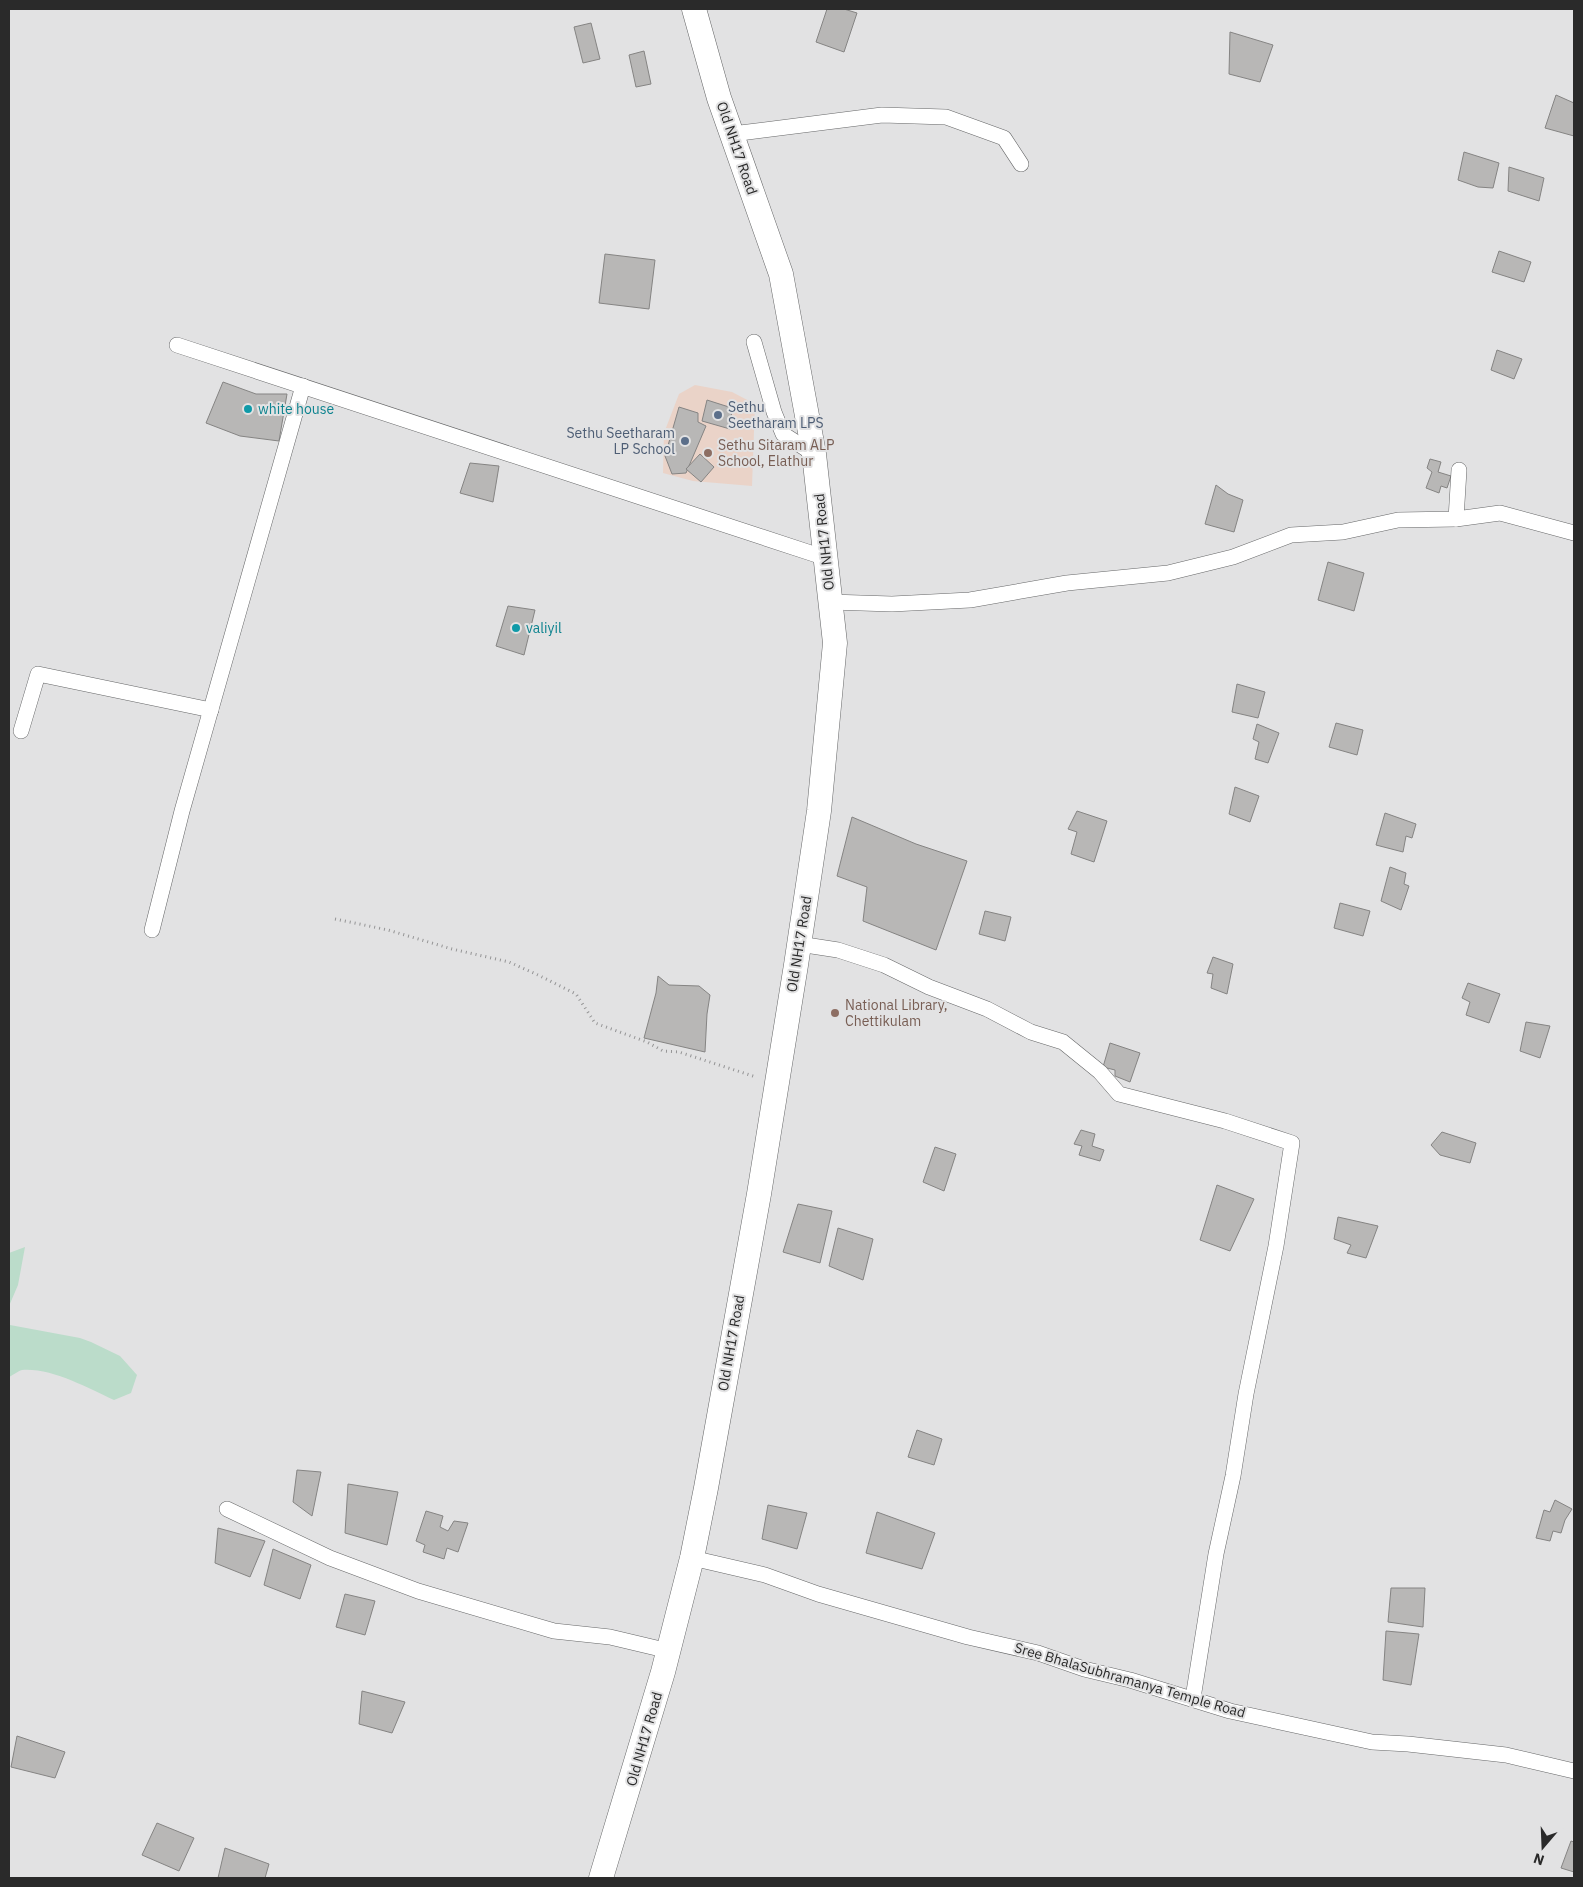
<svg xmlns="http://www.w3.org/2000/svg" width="1583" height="1887" font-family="'IBM Plex Sans',sans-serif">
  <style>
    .education { fill: #ead3c8 }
    .green { fill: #bbdcca }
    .building { fill: #b8b7b6; stroke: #858483 }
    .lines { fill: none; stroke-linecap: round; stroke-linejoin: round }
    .street-casing { stroke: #666768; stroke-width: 16 }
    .primary-casing { stroke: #666768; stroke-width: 25 }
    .path { stroke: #949495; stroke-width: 3; stroke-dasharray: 1 4; stroke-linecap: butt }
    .street { stroke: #fff; stroke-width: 15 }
    .primary { stroke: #fff; stroke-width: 24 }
    .culture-dot { fill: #0f9aa8; stroke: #e2e2e3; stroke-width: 2 }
    .service-dot { fill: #5c6f8a; stroke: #e2e2e3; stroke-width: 2 }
    .education-dot { fill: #8d6e63; stroke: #e2e2e3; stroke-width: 2 }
    .labels { text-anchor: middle; stroke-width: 4; stroke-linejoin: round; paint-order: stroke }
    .street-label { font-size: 14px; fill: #2a2a2a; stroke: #e2e2e3 }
    .service-label { font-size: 14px; fill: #4e5e75; stroke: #e2e2e3; text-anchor: start }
    .culture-label { font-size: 14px; fill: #0d838f; stroke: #e2e2e3; text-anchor: start }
    .education-label { font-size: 14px; fill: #785e54; stroke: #e2e2e3; text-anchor: start }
  </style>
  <rect width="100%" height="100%" fill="#e2e2e3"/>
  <path class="education" d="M695,385L732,392L755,404L752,486L693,481L663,473L664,433L679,394Z"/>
  <path class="green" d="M25,1247L18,1285L9,1306L10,1325L80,1338L91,1342L120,1356L137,1375L131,1393L114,1400C87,1388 53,1368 22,1370C18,1371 13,1375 9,1377V1253Z"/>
  <g class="building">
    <path d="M827,9H844L857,13L844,52L816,42Z"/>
    <path d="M591,23L600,59L583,63L574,27Z"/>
    <path d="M1230,32L1273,45L1260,82L1229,74Z"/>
    <path d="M644,51L651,84L636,87L629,55Z"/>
    <path d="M1556,95L1574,103V136L1545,128Z"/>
    <path d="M1464,152L1499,163L1493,188L1478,187L1458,180Z"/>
    <path d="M1509,167L1544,178L1539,201L1508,191Z"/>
    <path d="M1499,251L1531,262L1524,282L1492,272Z"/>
    <path d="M605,254L655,260L649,309L599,303Z"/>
    <path d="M1497,350L1522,359L1514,379L1491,370Z"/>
    <path d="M223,382L256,394H287L279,441L240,436L206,423Z"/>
    <path d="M707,400L732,408L730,429L702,421Z"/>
    <path d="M679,407L698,413V422L706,426L686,473L672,474L665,456Z"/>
    <path d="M700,454L714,467L701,482L686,469Z"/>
    <path d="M1430,459L1441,462L1438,472L1451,476L1447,488L1441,486L1439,493L1426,488L1432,472L1427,468Z"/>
    <path d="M470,463L499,466L493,502L460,493Z"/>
    <path d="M1216,485L1228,494L1243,500L1234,532L1205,524Z"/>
    <path d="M1328,562L1364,573L1354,611L1318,600Z"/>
    <path d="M508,606L535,610L524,655L496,646Z"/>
    <path d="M1237,684L1265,692L1258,718L1232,712Z"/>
    <path d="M1336,723L1363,730L1357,755L1329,747Z"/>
    <path d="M1257,724L1279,733L1268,763L1255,759L1259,742L1253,739Z"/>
    <path d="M1235,787L1259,796L1250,822L1229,814Z"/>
    <path d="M1077,811L1107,821L1094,862L1071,854L1077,832L1068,829Z"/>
    <path d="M1385,813L1416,824L1412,838L1406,836L1403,852L1376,845Z"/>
    <path d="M852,817L916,844L967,861L936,950L863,921L867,887L837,876Z"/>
    <path d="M1390,867L1406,873L1404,884L1409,886L1401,910L1381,901Z"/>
    <path d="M1340,903L1370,911L1363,936L1334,928Z"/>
    <path d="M985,911L1011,917L1005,941L979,934Z"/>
    <path d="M1213,957L1233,964L1227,994L1211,988L1213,974L1207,973Z"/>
    <path d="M658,976L669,985L699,986L710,995L707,1014L705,1052L644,1038L656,993Z"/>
    <path d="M1468,983L1500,994L1489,1023L1466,1015L1470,1002L1462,998Z"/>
    <path d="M1526,1022L1550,1026L1540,1058L1520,1051Z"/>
    <path d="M1110,1043L1140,1053L1130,1082L1115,1076V1070L1103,1067Z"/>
    <path d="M1081,1130L1095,1134L1092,1146L1104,1150L1100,1161L1079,1155L1082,1146L1074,1144Z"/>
    <path d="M1442,1132L1476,1143L1470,1163L1440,1155L1431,1145Z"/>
    <path d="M935,1147L956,1154L944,1191L923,1182Z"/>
    <path d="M1217,1185L1254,1199L1230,1251L1200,1240Z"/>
    <path d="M798,1204L832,1211L820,1263L783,1252Z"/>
    <path d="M1338,1217L1378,1226L1366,1258L1347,1253L1351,1245L1334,1239Z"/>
    <path d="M838,1228L873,1239L863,1280L829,1266Z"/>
    <path d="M917,1430L942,1439L934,1465L908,1457Z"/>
    <path d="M297,1470L321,1472L312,1516L293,1502Z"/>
    <path d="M348,1484L398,1492L387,1545L345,1533Z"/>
    <path d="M1555,1500L1572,1509L1565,1520L1561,1533L1553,1531L1550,1541L1536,1538L1544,1510L1550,1512Z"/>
    <path d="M768,1505L807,1513L797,1549L762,1539Z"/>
    <path d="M426,1511L443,1516L440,1527L448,1531L454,1521L468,1523L458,1552L447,1548L444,1559L423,1552L425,1545L416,1541Z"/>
    <path d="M877,1512L935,1533L922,1569L866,1553Z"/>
    <path d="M218,1528L265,1541L250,1577L215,1563Z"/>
    <path d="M273,1549L311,1565L300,1599L264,1585Z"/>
    <path d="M1391,1588H1425L1423,1627L1388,1622Z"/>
    <path d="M345,1594L375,1601L365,1635L336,1627Z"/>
    <path d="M1386,1631L1419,1634L1411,1685L1383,1680Z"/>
    <path d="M362,1691L405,1702L392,1733L359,1724Z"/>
    <path d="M17,1736L65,1752L55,1778L11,1767Z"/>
    <path d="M157,1823L194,1838L179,1871L142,1855Z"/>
    <path d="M1571,1841L1574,1842V1872L1561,1868Z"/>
    <path d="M225,1848L269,1864L265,1878H218Z"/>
  </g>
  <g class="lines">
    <g class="street-casing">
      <g id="street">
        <path d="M732,134L882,115L946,117L1004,138L1021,164"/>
        <path d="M754,342L774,412L783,434L814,454"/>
        <path d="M177,345L826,558"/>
        <path d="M1456,519L1459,470"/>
        <path d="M830,602L892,604L970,600L1067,583L1168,573L1233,557L1291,535L1343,532L1398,520L1456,519L1500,513L1574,533"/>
        <path d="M21,731L38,674L211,710"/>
        <path d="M152,930L182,811L303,386"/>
        <path d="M799,944L838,950L884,965L929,987L987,1009L1031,1032L1063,1042L1100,1072L1119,1094L1225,1121L1292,1143L1276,1246L1246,1394L1233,1476L1216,1554L1193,1698"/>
        <path d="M227,1509L330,1558L418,1591L554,1631L610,1637L669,1651"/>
        <path d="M692,1558L765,1575L818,1594L968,1637L1038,1653L1084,1669L1130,1680L1230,1711L1372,1742L1408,1744L1506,1755L1574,1771"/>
      </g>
    </g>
    <g class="primary-casing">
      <path id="primary" d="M601,1878L663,1672L692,1558L706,1488L759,1194L796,965L819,811L835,643L814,454L781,274L719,98L694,9"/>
    </g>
    <path class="path" d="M335,919L388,930L452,949L509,962L538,975L576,994L595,1023L647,1042L663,1051L679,1052L756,1077"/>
    <use href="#street" class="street"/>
    <use href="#primary" class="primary"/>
  </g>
  <g class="culture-dot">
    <circle cx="248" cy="409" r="5"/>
    <circle cx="516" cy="628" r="5"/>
  </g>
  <g class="service-dot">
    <circle cx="718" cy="415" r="5"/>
    <circle cx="685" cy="441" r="5"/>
  </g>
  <g class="education-dot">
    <circle cx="708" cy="453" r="5"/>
    <circle cx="835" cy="1013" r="5"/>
  </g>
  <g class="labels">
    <g class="street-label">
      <text transform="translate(737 148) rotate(71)" y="5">Old NH17 Road</text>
      <text transform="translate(824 542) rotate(-96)" y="5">Old NH17 Road</text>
      <text transform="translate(799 944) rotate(-81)" y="5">Old NH17 Road</text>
      <text transform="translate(731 1343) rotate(-80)" y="5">Old NH17 Road</text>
      <text transform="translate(1130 1680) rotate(16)" y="5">Sree BhalaSubhramanya Temple Road</text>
      <text transform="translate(644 1739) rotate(-74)" y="5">Old NH17 Road</text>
    </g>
    <g class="service-label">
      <text x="728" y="412">Sethu<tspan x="728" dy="16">Seetharam LPS</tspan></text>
      <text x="675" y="438" text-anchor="end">Sethu Seetharam<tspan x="675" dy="16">LP School</tspan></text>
    </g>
    <g class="culture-label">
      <text x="258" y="414">white house</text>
      <text x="526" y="633">valiyil</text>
    </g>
    <g class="education-label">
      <text x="718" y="450">Sethu Sitaram ALP<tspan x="718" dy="16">School, Elathur</tspan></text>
      <text x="845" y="1010">National Library,<tspan x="845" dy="16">Chettikulam</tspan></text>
    </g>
  </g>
  <rect width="1583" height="1887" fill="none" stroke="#2a2a2a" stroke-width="20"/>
  <g transform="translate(1543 1847) rotate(199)" stroke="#e2e2e3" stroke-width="4" paint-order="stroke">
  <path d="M0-4L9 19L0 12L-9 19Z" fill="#2a2a2a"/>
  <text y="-8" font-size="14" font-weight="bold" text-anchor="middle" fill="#2a2a2a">N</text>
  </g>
</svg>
